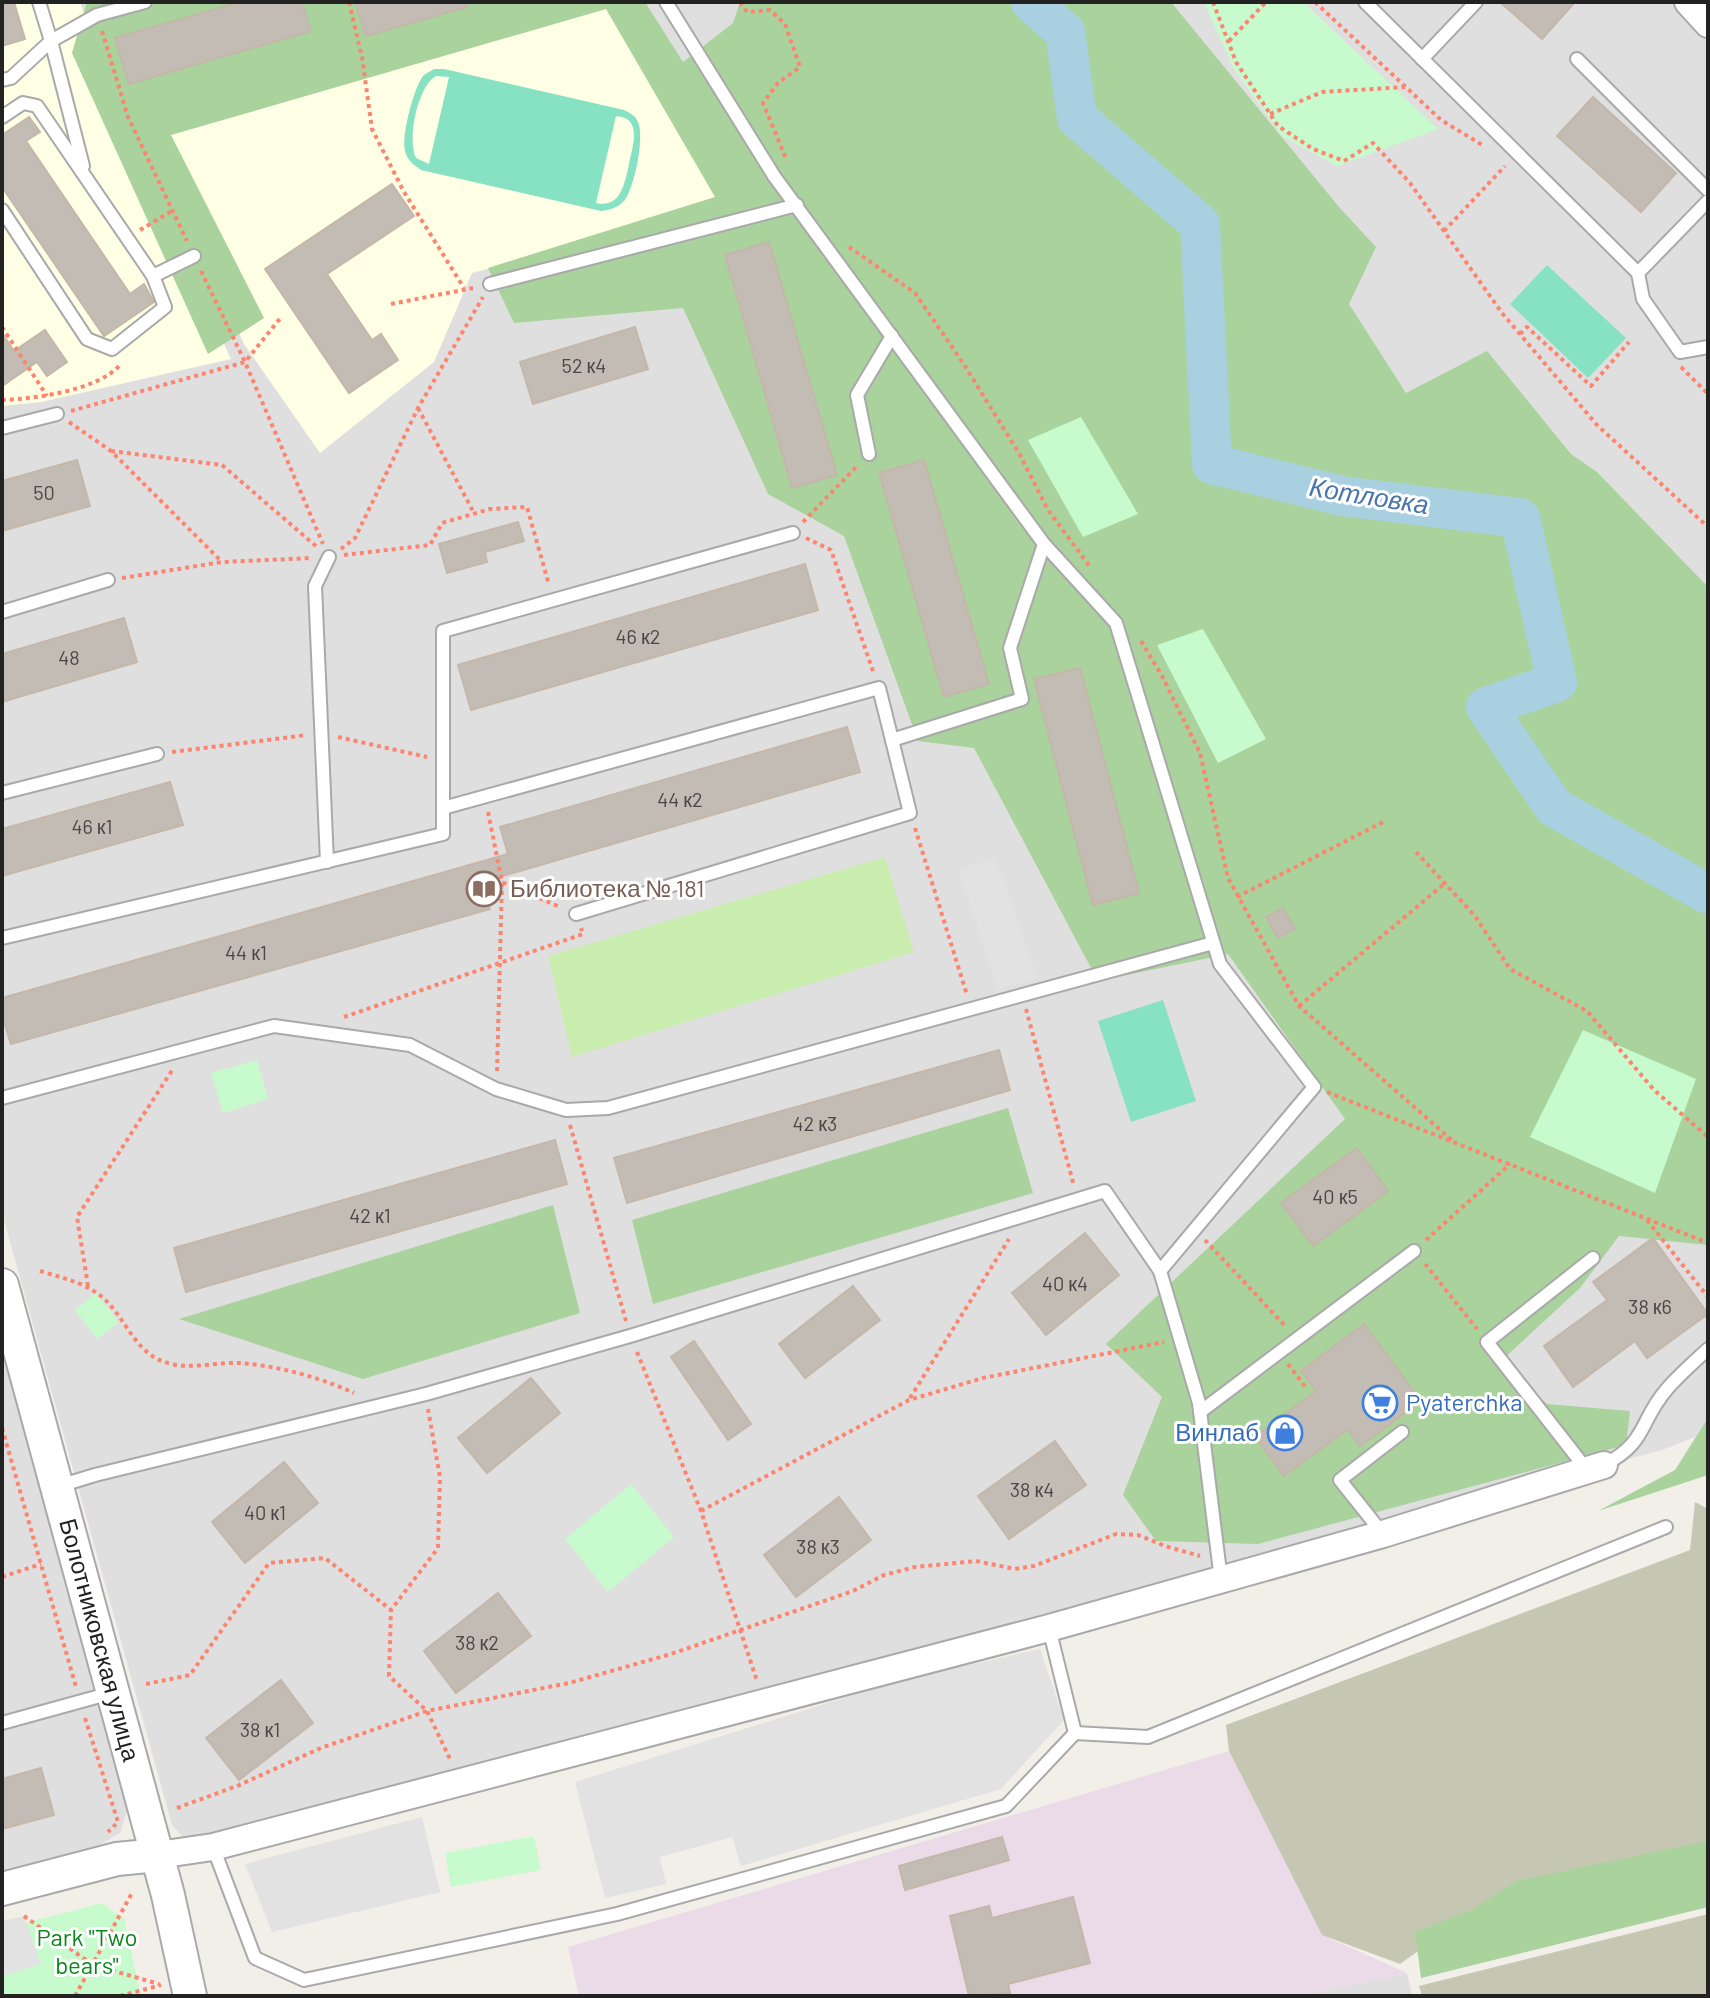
<svg xmlns="http://www.w3.org/2000/svg" width="1710" height="1998" font-family="Barlow,sans-serif">
  <style>
    .residential { fill: #e0dfdf }
    .industrial { fill: #ebdae7 }
    .education { fill: #feffe5 }
    .construction { fill: #c6c7b3 }
    .grass { fill: #c9ecaf }
    .forest { fill: #a9d29d }
    .park { fill: #c7fbce }
    .pitch { fill: #86e2c3; fill-rule: evenodd }
    .parking { fill: #e2e2e2 }
    .lines { fill: none; stroke-linecap: round; stroke-linejoin: round }
    .river { stroke: #a9d0e0; stroke-width: 40 }
    .building { fill: #c3bcb4; stroke: #c4b7aa; stroke-width: 2 }
    .service-casing { stroke: #a9a9a9; stroke-width: 16 }
    .minor-casing { stroke: #a9a9a9; stroke-width: 30 }
    .tertiary-casing { stroke: #a9a9a9; stroke-width: 36 }
    .path { stroke: #fd856f; stroke-width: 4; stroke-dasharray: 4 4; stroke-linecap: butt }
    .service { stroke: #fff; stroke-width: 12 }
    .minor { stroke: #fff; stroke-width: 26 }
    .tertiary { stroke: #fff; stroke-width: 32 }
    .labels { text-anchor: middle; stroke-width: 6; stroke-linejoin: round; paint-order: stroke }
    .number-label { font-size: 20px; fill: #4a4846 }
    .education-label { font-size: 24px; fill: #785e54; stroke: #fff; text-anchor: start }
    .shop-label { font-size: 24px; fill: #366cbe; stroke: #fff; text-anchor: start }
    .street-label { font-size: 24px; fill: #222; stroke: #fff }
    .park-label { font-size: 24px; fill: #0a861b; stroke: #fff }
    .water-label { font-size: 26px; font-style: italic; fill: #4875ad; stroke: #fff }
  </style>
  <rect width="100%" height="100%" fill="#f2efe9"/>
  <g class="residential">
    <path d="M2,2H1708V1432L1662,1450L187,1841L172,1825L2,1213Z"/>
    <path d="M2,1353L128,1808L120,1833L100,1845L2,1873Z"/>
    <path d="M1407,1973L1412,1996H1300Z"/>
  </g>
  <path class="industrial" d="M1229,1751L1322,1935L1407,1973L1300,1996H579L568,1947Z"/>
  <g class="education">
    <path d="M2,2H80L130,144L231,359L41,402L2,406Z"/>
    <path d="M615,2L736,204L472,273L434,362L320,453L244,344L137,113Z"/>
  </g>
  <g class="construction">
    <path d="M1695,1502L1708,1509V1877L1516,1881L1400,1964L1322,1935L1229,1751L1226,1725L1690,1550Z"/>
    <path d="M1708,1914V1996H1422L1419,1986Z"/>
  </g>
  <path class="grass" d="M885,857L914,952L572,1057L548,956Z"/>
  <g class="forest">
    <path d="M87,2H645L683,62L733,23L740,2H1171L1339,207L1376,247L1349,304L1406,393L1487,351L1571,454L1597,472L1708,587V1245L1619,1236L1580,1288L1501,1361L1547,1404L1630,1411L1626,1445L1258,1544L1156,1541L1123,1495L1162,1397L1106,1344L1345,1119L1228,954L1098,981L974,748L918,741L844,536L768,494L683,308L514,323L488,268L715,197L606,9L171,135L264,318L208,354L72,53Z"/>
    <path d="M1008,1108L1033,1193L653,1304L632,1220Z"/>
    <path d="M553,1205L580,1313L363,1379L179,1319Z"/>
    <path d="M1708,1418V1475L1598,1511L1675,1470Z"/>
    <path d="M1708,1841V1907L1421,1978L1415,1932L1472,1910L1516,1881Z"/>
  </g>
  <g class="park">
    <path d="M1204,2H1303L1438,129L1337,166L1282,136L1234,69Z"/>
    <path d="M1081,417L1138,514L1083,537L1028,440Z"/>
    <path d="M1203,629L1266,739L1218,763L1157,645Z"/>
    <path d="M1583,1030L1696,1079L1655,1193L1530,1137Z"/>
    <path d="M257,1060L268,1099L223,1113L211,1073Z"/>
    <path d="M96,1293L119,1322L97,1339L75,1310Z"/>
    <path d="M631,1484L674,1537L608,1592L565,1539Z"/>
    <path d="M534,1836L541,1870L451,1887L445,1853Z"/>
    <path d="M102,1903L124,1919L141,1996H2V1929Z"/>
  </g>
  <g class="pitch">
    <path d="M434,69H444L624,110C630,113 636,116 638,122C645,137 634,189 624,201C617,208 610,210 601,211L421,170C414,165 407,160 405,151C401,137 414,87 423,76C425,74 431,71 434,69ZM436,76L449,77L429,164L416,158C407,140 417,87 436,76ZM616,116C623,117 629,118 632,125C637,137 631,152 629,164C625,182 621,209 596,203Z"/>
    <path d="M1547,265L1626,338L1588,378L1510,304Z"/>
    <path d="M1163,1000L1196,1101L1131,1122L1098,1021Z"/>
  </g>
  <g class="parking">
    <path d="M995,858L1038,978L998,989L958,870Z"/>
    <path d="M1040,1649L1064,1720L1001,1789L741,1866L732,1837L660,1857L666,1884L605,1898L575,1782L901,1680Z"/>
    <path d="M422,1817L440,1892L272,1932L245,1864Z"/>
    <path d="M24,1916L41,1964L2,1976V1921Z"/>
  </g>
  <g class="lines">
    <path class="river" d="M1031,2L1065,32L1077,118L1200,224L1212,464L1342,496L1520,518L1557,682L1486,707L1554,807L1708,894"/>
  </g>
  <g class="building">
    <path d="M2,2H14L25,39L2,46Z"/>
    <path d="M241,2H302L311,31L129,84L115,38Z"/>
    <path d="M355,2H466L467,7L366,36Z"/>
    <path d="M1500,2H1575L1542,39Z"/>
    <path d="M1593,97L1676,173L1641,212L1557,136Z"/>
    <path d="M29,117L40,132L26,141L130,294L144,284L154,302L104,336L2,187V135Z"/>
    <path d="M392,184L414,216L327,274L372,340L381,334L398,360L349,393L265,269Z"/>
    <path d="M769,242L837,475L792,488L725,255Z"/>
    <path d="M635,327L648,369L533,404L520,362Z"/>
    <path d="M45,330L67,362L47,376L37,362L2,386V333L14,351Z"/>
    <path d="M77,460L90,506L2,531V481Z"/>
    <path d="M924,460L989,684L944,697L879,473Z"/>
    <path d="M518,522L524,541L485,552L487,562L447,573L439,544Z"/>
    <path d="M805,564L818,610L471,710L458,665Z"/>
    <path d="M124,618L137,662L2,702V654Z"/>
    <path d="M1080,668L1139,893L1093,905L1034,679Z"/>
    <path d="M847,727L860,772L482,882L490,909L11,1044L2,1015V998L508,854L500,827Z"/>
    <path d="M170,782L183,825L2,876V829Z"/>
    <path d="M1283,908L1295,929L1278,938L1266,917Z"/>
    <path d="M999,1050L1010,1090L627,1203L614,1158Z"/>
    <path d="M555,1140L567,1184L186,1292L174,1248Z"/>
    <path d="M1357,1148L1388,1191L1313,1246L1281,1203Z"/>
    <path d="M1085,1233L1119,1275L1046,1335L1012,1293Z"/>
    <path d="M1653,1238L1708,1314L1647,1358L1635,1341L1573,1387L1544,1346L1607,1300L1593,1282Z"/>
    <path d="M853,1286L880,1320L805,1378L779,1344Z"/>
    <path d="M1364,1324L1421,1401L1360,1446L1348,1429L1284,1476L1255,1437L1316,1391L1301,1371Z"/>
    <path d="M694,1341L751,1424L728,1440L671,1357Z"/>
    <path d="M531,1378L560,1413L487,1473L458,1438Z"/>
    <path d="M1055,1441L1086,1485L1009,1539L978,1496Z"/>
    <path d="M284,1462L318,1503L245,1563L212,1522Z"/>
    <path d="M839,1497L871,1540L796,1597L764,1555Z"/>
    <path d="M498,1593L531,1636L456,1693L424,1651Z"/>
    <path d="M281,1680L313,1723L239,1780L206,1738Z"/>
    <path d="M41,1768L54,1815L2,1829V1779Z"/>
    <path d="M1002,1837L1009,1860L905,1890L899,1866Z"/>
    <path d="M1073,1897L1090,1963L1008,1984L1010,1993L969,1996L950,1916L989,1906L992,1918Z"/>
  </g>
  <g class="lines">
    <g class="service-casing">
      <g id="service">
        <path d="M666,2L774,176L1044,544L1116,623L1220,964L1314,1087L1160,1271L1199,1403L1221,1580"/>
        <path d="M1365,2L1638,273L1708,201"/>
        <path d="M1422,59L1476,2"/>
        <path d="M1577,59L1708,190"/>
        <path d="M2,80L11,78L51,41L39,2"/>
        <path d="M2,117L23,103L37,106L153,276L165,307L112,349L87,339L2,210"/>
        <path d="M83,166L51,41L97,15L145,2"/>
        <path d="M1638,273L1643,299L1680,352L1708,347"/>
        <path d="M153,276L194,256"/>
        <path d="M490,284L797,205"/>
        <path d="M2,428L57,414"/>
        <path d="M869,454L857,395L892,336"/>
        <path d="M2,612L108,580"/>
        <path d="M2,793L157,754"/>
        <path d="M443,808L879,688L892,740L1022,699L1010,648L1044,544"/>
        <path d="M327,862L315,586L329,557"/>
        <path d="M576,914L910,813L892,740"/>
        <path d="M2,938L443,834V631L793,533"/>
        <path d="M2,1098L274,1026L410,1045L496,1089L566,1110L608,1108L1213,943"/>
        <path d="M1200,1412L1414,1251"/>
        <path d="M1604,1465C1648,1442 1639,1421 1667,1389C1679,1375 1694,1362 1708,1349"/>
        <path d="M1587,1470L1487,1342L1593,1258"/>
        <path d="M59,1486L95,1475L426,1394L630,1336L1105,1191L1160,1271"/>
        <path d="M1383,1534L1340,1480L1402,1432"/>
        <path d="M2,1723L111,1693"/>
        <path d="M1075,1733L1148,1737L1666,1527"/>
        <path d="M213,1847L255,1958L304,1980L617,1914L1006,1806L1075,1733L1049,1628"/>
      </g>
    </g>
    <g class="minor-casing">
      <g id="minor">
        <path d="M1688,2L1708,24"/>
        <path d="M158,1855L213,1847L1049,1628L1383,1534L1604,1465"/>
      </g>
    </g>
    <g class="tertiary-casing">
      <g id="tertiary">
        <path d="M2,1285L168,1895L190,1996"/>
        <path d="M2,1889L117,1859L158,1855"/>
      </g>
    </g>
    <g class="path">
      <path d="M349,2L362,57L372,129L404,192L464,288"/>
      <path d="M740,2L747,12L770,10L785,24L800,67L778,83L763,103L787,161"/>
      <path d="M1213,2L1236,62L1278,126L1313,149L1344,161L1373,143L1410,183L1502,313L1597,425L1708,527"/>
      <path d="M1315,2L1441,120L1484,146"/>
      <path d="M102,31L128,117L187,241"/>
      <path d="M1229,41L1266,2"/>
      <path d="M1270,114L1322,92L1405,87"/>
      <path d="M140,230L172,211"/>
      <path d="M1444,231L1505,166"/>
      <path d="M849,247L915,293L963,363L1020,455L1048,510L1091,568"/>
      <path d="M201,271L245,362L323,544"/>
      <path d="M391,304L473,288"/>
      <path d="M2,327L47,396"/>
      <path d="M1520,334L1527,327L1591,386L1629,342"/>
      <path d="M1681,367L1708,394"/>
      <path d="M2,400C35,399 97,390 119,366"/>
      <path d="M418,408L474,513"/>
      <path d="M71,411L245,362L282,316"/>
      <path d="M69,422L111,451L221,561"/>
      <path d="M111,451L222,465L317,547"/>
      <path d="M803,522L858,465"/>
      <path d="M806,538L831,550L874,674"/>
      <path d="M341,549L355,538L418,408L483,297"/>
      <path d="M344,555L430,545L442,523L490,509L527,507L549,585"/>
      <path d="M122,578L222,562L312,558"/>
      <path d="M1141,641L1162,676L1200,753L1228,878L1299,1006L1453,1141"/>
      <path d="M338,737L427,757"/>
      <path d="M172,752L306,735"/>
      <path d="M488,812L502,882L560,907"/>
      <path d="M915,828L967,995"/>
      <path d="M1416,852L1475,916L1510,969L1587,1011L1654,1090L1708,1137"/>
      <path d="M1237,897L1385,821"/>
      <path d="M1299,1006L1444,884"/>
      <path d="M1026,1009L1074,1186"/>
      <path d="M344,1017L583,934L581,928"/>
      <path d="M497,1071L502,882"/>
      <path d="M1327,1092L1708,1243"/>
      <path d="M570,1125L626,1321"/>
      <path d="M1647,1220L1708,1297"/>
      <path d="M1205,1240L1286,1327"/>
      <path d="M1426,1240L1510,1164"/>
      <path d="M1425,1264L1477,1329"/>
      <path d="M40,1271C62,1278 84,1282 102,1297C127,1318 135,1357 172,1364C193,1369 218,1362 240,1363C278,1366 319,1377 354,1393"/>
      <path d="M88,1286L77,1217L173,1069"/>
      <path d="M637,1352L701,1511L757,1681"/>
      <path d="M1288,1364L1307,1389"/>
      <path d="M910,1398L1009,1239"/>
      <path d="M428,1409L440,1477L438,1548L391,1610L389,1676L427,1711L451,1761"/>
      <path d="M2,1428L76,1687"/>
      <path d="M701,1511L909,1400L983,1378L1164,1342"/>
      <path d="M2,1577L41,1564"/>
      <path d="M146,1684L190,1675L269,1563L325,1558L391,1610"/>
      <path d="M85,1718L118,1822L108,1832"/>
      <path d="M177,1808L237,1786L321,1748L427,1711L569,1683L671,1654L853,1591L884,1575L915,1567L976,1561L1015,1569L1034,1566L1116,1534L1138,1535L1165,1546L1200,1556"/>
      <path d="M24,1916L93,1965L159,1984"/>
      <path d="M75,1996L132,1893"/>
      <path d="M120,1996L161,1985"/>
    </g>
    <use href="#service" class="service"/>
    <use href="#minor" class="minor"/>
    <use href="#tertiary" class="tertiary"/>
  </g>
  <defs>
    <g id="library-ring" transform="scale(1.8)"><circle r="9.5" fill="#fff" stroke="#8d6e63" stroke-width="1.5"/><path d="M-6-4Q-3-5.5-.7-3.5V5Q-3 3-6 4ZM6-4Q3-5.5 .7-3.5V5Q3 3 6 4Z" fill="#8d6e63"/></g>
    <g id="supermarket-ring" transform="scale(1.8)"><circle r="9.5" fill="#fff" stroke="#3f7fe0" stroke-width="1.5"/><path d="M-6-5.5h2.5l.6 2H6L4.5 2H-2.5L-4.4-4H-6ZM-1.5 3.2a1.3 1.3 0 1 0 .1 0ZM3 3.2a1.3 1.3 0 1 0 .1 0Z" fill="#3f7fe0"/></g>
    <g id="shop-ring" transform="scale(1.8)"><circle r="9.5" fill="#fff" stroke="#3f7fe0" stroke-width="1.5"/><path d="M-5-2.5h2.3a2.7 3.5 0 0 1 5.4 0H5L5.5 6h-11ZM-1.5-2.5h3a1.5 2.3 0 0 0-3 0Z" fill="#3f7fe0"/></g>
  </defs>
  <g fill-rule="evenodd">
    <use href="#library-ring" x="484" y="889"/>
    <use href="#supermarket-ring" x="1380" y="1403"/>
    <use href="#shop-ring" x="1285" y="1433"/>
  </g>
  <g class="labels">
    <g class="number-label">
      <text x="584" y="373">52 к4</text>
      <text x="44" y="500">50</text>
      <text x="638" y="644">46 к2</text>
      <text x="69" y="665">48</text>
      <text x="680" y="807">44 к2</text>
      <text x="92" y="834">46 к1</text>
      <text x="246" y="960">44 к1</text>
      <text x="815" y="1131">42 к3</text>
      <text x="1335" y="1204">40 к5</text>
      <text x="370" y="1223">42 к1</text>
      <text x="1065" y="1291">40 к4</text>
      <text x="1650" y="1314">38 к6</text>
      <text x="1032" y="1497">38 к4</text>
      <text x="265" y="1520">40 к1</text>
      <text x="818" y="1554">38 к3</text>
      <text x="477" y="1650">38 к2</text>
      <text x="260" y="1737">38 к1</text>
    </g>
    <g class="education-label">
      <text x="510" y="897">Библиотека № 181</text>
    </g>
    <g class="shop-label">
      <text x="1406" y="1411">Pyaterchka</text>
      <text x="1259" y="1441" text-anchor="end">Винлаб</text>
    </g>
    <g class="street-label">
      <text transform="translate(99 1640) rotate(75)" y="8">Болотниковская улица</text>
    </g>
    <g class="park-label">
      <text x="87" y="1946">Park "Two<tspan x="87" dy="28">bears"</tspan></text>
    </g>
    <g class="water-label">
      <text transform="translate(1369 496) rotate(9)" y="9">Котловка</text>
    </g>
  </g>
  <rect width="1710" height="1998" fill="none" stroke="#222222" stroke-width="8"/>
</svg>
